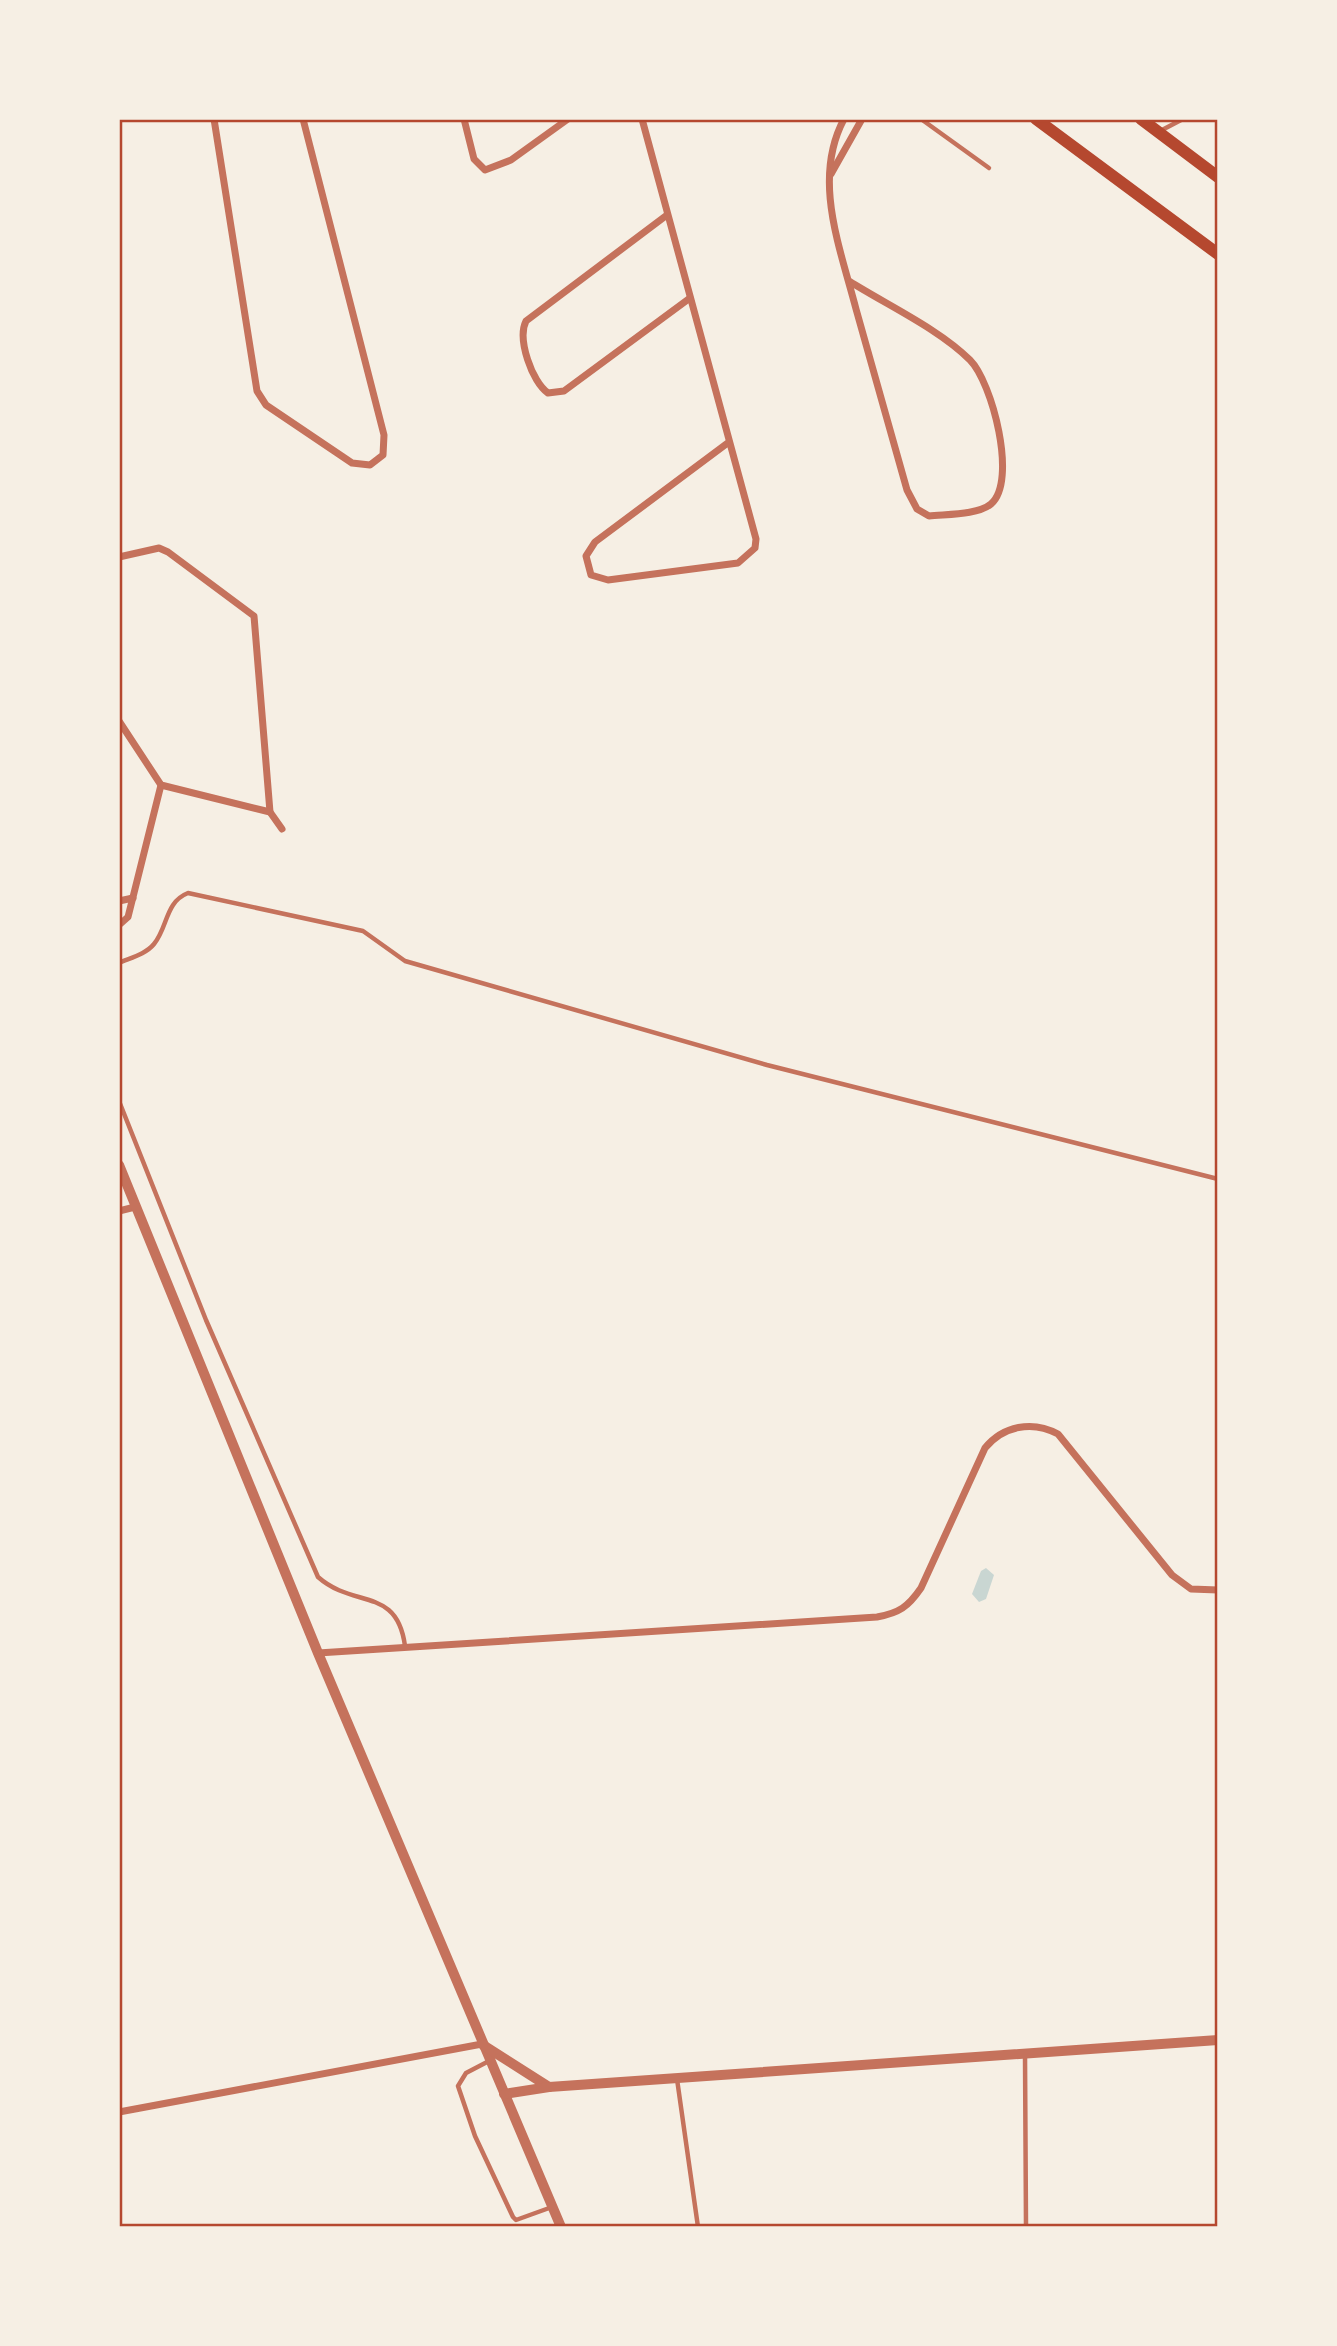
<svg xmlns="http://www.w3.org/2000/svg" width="1337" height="2346" font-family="'Archivo Narrow',sans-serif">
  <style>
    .water { fill: #c9d6d2 }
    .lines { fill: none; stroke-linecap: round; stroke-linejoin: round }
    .service { stroke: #c5725c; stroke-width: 4.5 }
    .minor { stroke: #c5725c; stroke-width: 7 }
    .tertiary { stroke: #c5725c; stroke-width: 10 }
    .primary { stroke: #b5482f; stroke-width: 12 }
    .neatline { fill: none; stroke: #b5482f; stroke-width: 2.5 }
  </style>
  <rect width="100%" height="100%" fill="#f6efe4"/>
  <path class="water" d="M986,1568L994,1575L986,1599L979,1602L972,1594L981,1571Z"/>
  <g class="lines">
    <g class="service">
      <path d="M921,119L989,168"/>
      <path d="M1162,130L1183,119"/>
      <path d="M119,963C130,958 146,954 154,944C168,927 165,902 188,893L363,931L405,961L767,1065L1218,1179"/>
      <path d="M119,1101L206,1320L318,1577C354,1609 397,1586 405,1646"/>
      <path d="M1025,2055L1026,2227"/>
      <path d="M489,2061L466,2073L458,2086L475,2136L513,2217L516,2220L552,2207"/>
      <path d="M677,2079L698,2227"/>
    </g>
    <g class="minor">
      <path d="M214,119L257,391L266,405L352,463L370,465L383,455L384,435L303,119"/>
      <path d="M464,119L474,159L485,170L511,160L568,119"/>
      <path d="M642,119L756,539L755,548L738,563L608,580L591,575L586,556L595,542L729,442"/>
      <path d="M844,119C812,179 840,247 856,309L907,490L917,509L929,516C946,514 978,515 991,504C1018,481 992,382 970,360C939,329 887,305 849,281"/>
      <path d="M831,174L862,119"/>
      <path d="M667,215L526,321C517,339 532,382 548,393L564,391L690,298"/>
      <path d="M119,557L159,548L168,552L254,616L270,812L282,829"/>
      <path d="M119,721L161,785L270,812"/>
      <path d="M119,901L133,898"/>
      <path d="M119,925L128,917L161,785"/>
      <path d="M119,1211L135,1207"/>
      <path d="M318,1653L877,1617C899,1613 908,1607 921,1588L985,1448C1003,1426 1032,1420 1058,1434L1172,1575L1191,1589L1218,1590"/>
      <path d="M119,2112L482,2044"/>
    </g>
    <g class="tertiary">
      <path d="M119,1165L318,1653L561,2227"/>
      <path d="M483,2045L549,2087"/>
      <path d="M504,2094L549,2087L1218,2040"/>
    </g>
    <g class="primary">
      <path d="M1036,119L1218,254"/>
      <path d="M1141,119L1218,177"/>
    </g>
  </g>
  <rect width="1337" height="2346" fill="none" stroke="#f6efe4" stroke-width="242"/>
  <rect x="121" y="121" width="1095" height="2104" class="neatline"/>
</svg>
